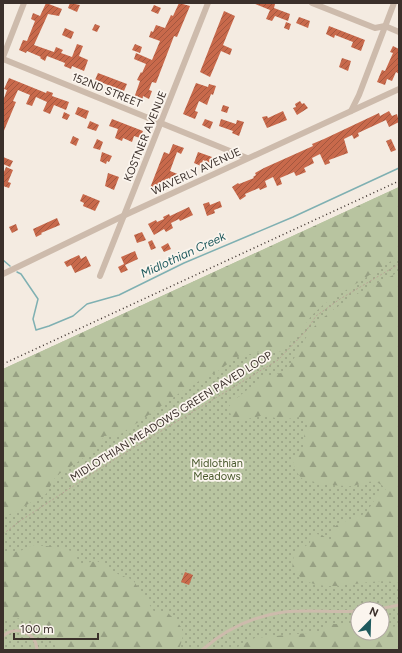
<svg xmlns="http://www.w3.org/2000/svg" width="402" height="653" font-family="Figtree,sans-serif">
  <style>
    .grass { fill: url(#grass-dots); fill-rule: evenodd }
    .forest { fill: url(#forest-firs) }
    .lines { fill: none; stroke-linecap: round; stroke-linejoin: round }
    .stream { stroke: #7fb0b2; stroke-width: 1.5 }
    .building { fill: url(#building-hatch) }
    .path { stroke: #b9a596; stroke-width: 1; stroke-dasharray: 2 2; stroke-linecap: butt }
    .service { stroke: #cdbbac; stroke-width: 3 }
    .minor { stroke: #cdbbac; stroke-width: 6 }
    .rail { stroke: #3b302b; stroke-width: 1.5; stroke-dasharray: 1 3; stroke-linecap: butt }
    .labels { text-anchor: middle; stroke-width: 3.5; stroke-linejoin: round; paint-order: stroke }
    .street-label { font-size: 11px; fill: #3b302b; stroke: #fbf5ee }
    .park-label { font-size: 11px; fill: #4a5a2e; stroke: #fbf5ee }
    .water-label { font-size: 12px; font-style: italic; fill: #1f5a5e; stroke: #fbf5ee }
  </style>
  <defs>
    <pattern id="grass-dots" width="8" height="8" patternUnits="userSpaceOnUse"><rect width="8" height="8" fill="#b8c4a0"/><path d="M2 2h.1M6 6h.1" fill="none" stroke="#97a083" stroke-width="1.8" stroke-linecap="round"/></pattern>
    <pattern id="forest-firs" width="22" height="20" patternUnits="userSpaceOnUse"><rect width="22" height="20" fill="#b8c4a0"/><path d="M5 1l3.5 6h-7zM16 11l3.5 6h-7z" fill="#97a083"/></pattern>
    <pattern id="building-hatch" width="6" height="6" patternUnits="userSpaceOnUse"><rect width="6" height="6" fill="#c8694b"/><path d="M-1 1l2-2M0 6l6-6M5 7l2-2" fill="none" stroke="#a4573f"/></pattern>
  </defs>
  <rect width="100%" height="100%" fill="#f4ebe1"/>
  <path class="grass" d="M399,187V650H3V369ZM358,609H382V633H358Z"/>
  <g class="forest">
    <path d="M399,187V256L323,305L311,316L300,333L280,352L273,349L237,357L218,371L188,387L140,421L119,435L104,436L100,444L82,459L56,476L46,494L3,518V369Z"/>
    <path d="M399,272V583C364,574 319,603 292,569L294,554L310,543L311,533L322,535L331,542V530L338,524L367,513C372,502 377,496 386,489C374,476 367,483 352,486C347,487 310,483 306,481C297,477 294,466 292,458L305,448L304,433L308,425L299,417L282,420L265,415L234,422L228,408L233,401L265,376L286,372C296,357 302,341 314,327C337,302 370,287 399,272Z"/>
    <path d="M34,545L56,547L75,552L79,564L97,561L118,574L133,580L155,613H168C182,627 187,629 179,649L68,650L56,647L46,634L34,622L21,618L3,621V553L20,551Z"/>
    <path d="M326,624H358V633H382V628L399,626V650H232L255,638L318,632Z"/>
  </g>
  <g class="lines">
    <g class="stream">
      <path d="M3,260L10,266"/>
      <path d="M17,272L21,274L38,299L33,319L36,330L49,326L73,316L87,304L119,295L184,263L293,217L399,168"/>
    </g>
  </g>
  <g class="building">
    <path d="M46,3L62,9L59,16L48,14L34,45L54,52L56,47L63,50L61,53L72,57L77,44L83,46L79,56L88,60L84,71L72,66L71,69L64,66L65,63L47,56L45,61L40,58L41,57L27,51L26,53L19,50L23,40L27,41L35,21L31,19L33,13L40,16Z"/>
    <path d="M70,3L80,5L77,12L68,8Z"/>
    <path d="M179,3L190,6L177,37L174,36L156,83L152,82L149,90L152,91L149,99L143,96L142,101L134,98L140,81L137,80L141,72L142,73L146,64L134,59L136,53L152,60L160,41L149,37L151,31L153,32L156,25L165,28L171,15L173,16Z"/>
    <path d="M253,3H272L275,4L274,8L290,14L288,21L275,16L272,21L266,19L270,10Z"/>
    <path d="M154,5L161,8L158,14L151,11Z"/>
    <path d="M224,11L235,16L223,45L232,49L230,55L221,51L210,77L200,72Z"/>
    <path d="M299,17L310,21L308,28L296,23Z"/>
    <path d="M286,22L291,24L289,30L284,28Z"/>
    <path d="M95,24L100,26L97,32L92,30Z"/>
    <path d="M329,26L365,40L361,51L351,47L353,42L335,35L334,38L326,34Z"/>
    <path d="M65,28L74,32L71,39L62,35Z"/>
    <path d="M135,44L142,47L140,53L132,50Z"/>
    <path d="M393,46L399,49V74L396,72L392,81L387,79L385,85L377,82L382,70L385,71L393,53L390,52Z"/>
    <path d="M342,58L351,61L348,71L339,67Z"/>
    <path d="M98,73L127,84L124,91L95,80Z"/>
    <path d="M9,78L46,93L47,91L53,93L52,96L69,102L66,110L54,105L50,114L43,111L47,102L36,97L32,106L26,104L30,95L18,90L13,101L16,102L3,133V101L7,90L4,89Z"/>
    <path d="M196,83L208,87L209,84L216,86L213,95L211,94L207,105L199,101L195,111L198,112L195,119L183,114Z"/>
    <path d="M300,101L302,104L304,103L308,108L297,115L293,108L296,107L295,104Z"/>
    <path d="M223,105L229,107L227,113L221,111Z"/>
    <path d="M78,107L89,111L86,119L75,114Z"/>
    <path d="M283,111L287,120L267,128L262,117L267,116L268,118Z"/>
    <path d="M389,111L392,116L397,114L399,122L389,127L386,120L358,133L359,136L354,139L352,135L344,139L348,153L329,160L330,163L325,165L320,154L312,158L314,163L304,168L306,172L296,176L294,172L280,178L282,184L277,186L273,177L265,181L267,187L260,190L259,188L245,194L246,196L240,200L232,187L238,183L239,184L254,178L253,177L256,175L255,173L264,168L313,146L312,144L324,139L379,113L380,116Z"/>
    <path d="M64,112L70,115L67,120L62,118Z"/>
    <path d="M112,119L143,131L140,138L134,136L132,142L123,138L122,141L115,138L118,129L109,126Z"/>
    <path d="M205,119L213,122L210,129L202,125Z"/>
    <path d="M221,119L236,124L237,120L244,122L239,136L232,133L233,131L219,126Z"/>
    <path d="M90,121L99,125L96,131L87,128Z"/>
    <path d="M73,136L79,139L76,146L70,143Z"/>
    <path d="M97,139L103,142L100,150L93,148Z"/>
    <path d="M391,139L396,150L391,152L386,141Z"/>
    <path d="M173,144L184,148L181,154L177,152L170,171L180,175L177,181L168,178L165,185L162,183L160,188L156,186L155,190L150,188L164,152L169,154Z"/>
    <path d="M102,152L112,156L109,162L107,161L106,164L100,161Z"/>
    <path d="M198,152L212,157L210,163L203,160L201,166L194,163Z"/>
    <path d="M3,157L13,161L10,167L3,164Z"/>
    <path d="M6,167L13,170L8,182L11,183L9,188L3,186V174Z"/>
    <path d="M108,173L119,177L114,190L105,186Z"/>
    <path d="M83,194L100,201L95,211L83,206L84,203L80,201Z"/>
    <path d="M220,201L222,207L214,210L215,213L207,216L203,204L209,202L210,205Z"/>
    <path d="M189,207L193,215L180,221L179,219L171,223L173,228L166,232L164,229L154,235L148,224L156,220L157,222L164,219L163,217L169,214L170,216Z"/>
    <path d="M57,218L60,225L41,233L42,234L36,237L33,229Z"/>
    <path d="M16,224L18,230L12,233L9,227Z"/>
    <path d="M142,232L146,240L137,243L134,235Z"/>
    <path d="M152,240L156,248L151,250L148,242Z"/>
    <path d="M168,243L171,249L164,252L161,247Z"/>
    <path d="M135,251L138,259L125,265L128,270L121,273L118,267L124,264L121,257Z"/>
    <path d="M79,255L81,259L86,256L91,266L75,273L71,265L67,267L64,262Z"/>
    <path d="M185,572L193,575L189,585L181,582Z"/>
  </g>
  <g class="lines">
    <path class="path" d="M3,534L20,521L107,464L278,360L306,331L316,316L340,299L399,264"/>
    <g class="service">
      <path d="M379,609L399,605"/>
      <path d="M3,636C16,625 36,632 37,650"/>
      <path d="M202,650C226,629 253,616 284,612C309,609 334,613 358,611"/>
    </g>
    <g class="minor">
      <path d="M312,3L375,28L385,26L399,32"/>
      <path d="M3,57L24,3"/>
      <path d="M3,59L247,158"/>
      <path d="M351,111L359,95L394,3"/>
      <path d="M3,274L125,215L399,89"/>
      <path d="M100,276L208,3"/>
    </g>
    <path class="rail" d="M3,364L399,181"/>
  </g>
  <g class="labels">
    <g class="street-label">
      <text transform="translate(107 90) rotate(22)" y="4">152ND STREET</text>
      <text transform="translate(145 136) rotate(-68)" y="4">KOSTNER AVENUE</text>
      <text transform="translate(196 171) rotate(-25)" y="4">WAVERLY AVENUE</text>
      <text transform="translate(171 416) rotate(-32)" y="4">MIDLOTHIAN MEADOWS GREEN PAVED LOOP</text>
    </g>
    <g class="park-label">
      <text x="217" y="467">Midlothian<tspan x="217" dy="13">Meadows</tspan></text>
    </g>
    <g class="water-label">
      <text transform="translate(183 255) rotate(-25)" y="4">Midlothian Creek</text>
    </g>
  </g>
  <rect width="402" height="653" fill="none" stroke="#3b302b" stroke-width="8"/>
  <g transform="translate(370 621) rotate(23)"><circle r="19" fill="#fbf5ee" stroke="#aea6a0"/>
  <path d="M0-3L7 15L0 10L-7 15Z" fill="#1f5a5e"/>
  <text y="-6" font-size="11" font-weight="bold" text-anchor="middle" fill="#3b302b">N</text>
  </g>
  <path d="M14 633v6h84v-6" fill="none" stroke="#3b302b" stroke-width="2"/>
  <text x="20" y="633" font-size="12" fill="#3b302b" stroke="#fbf5ee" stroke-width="3" paint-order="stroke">100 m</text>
</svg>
